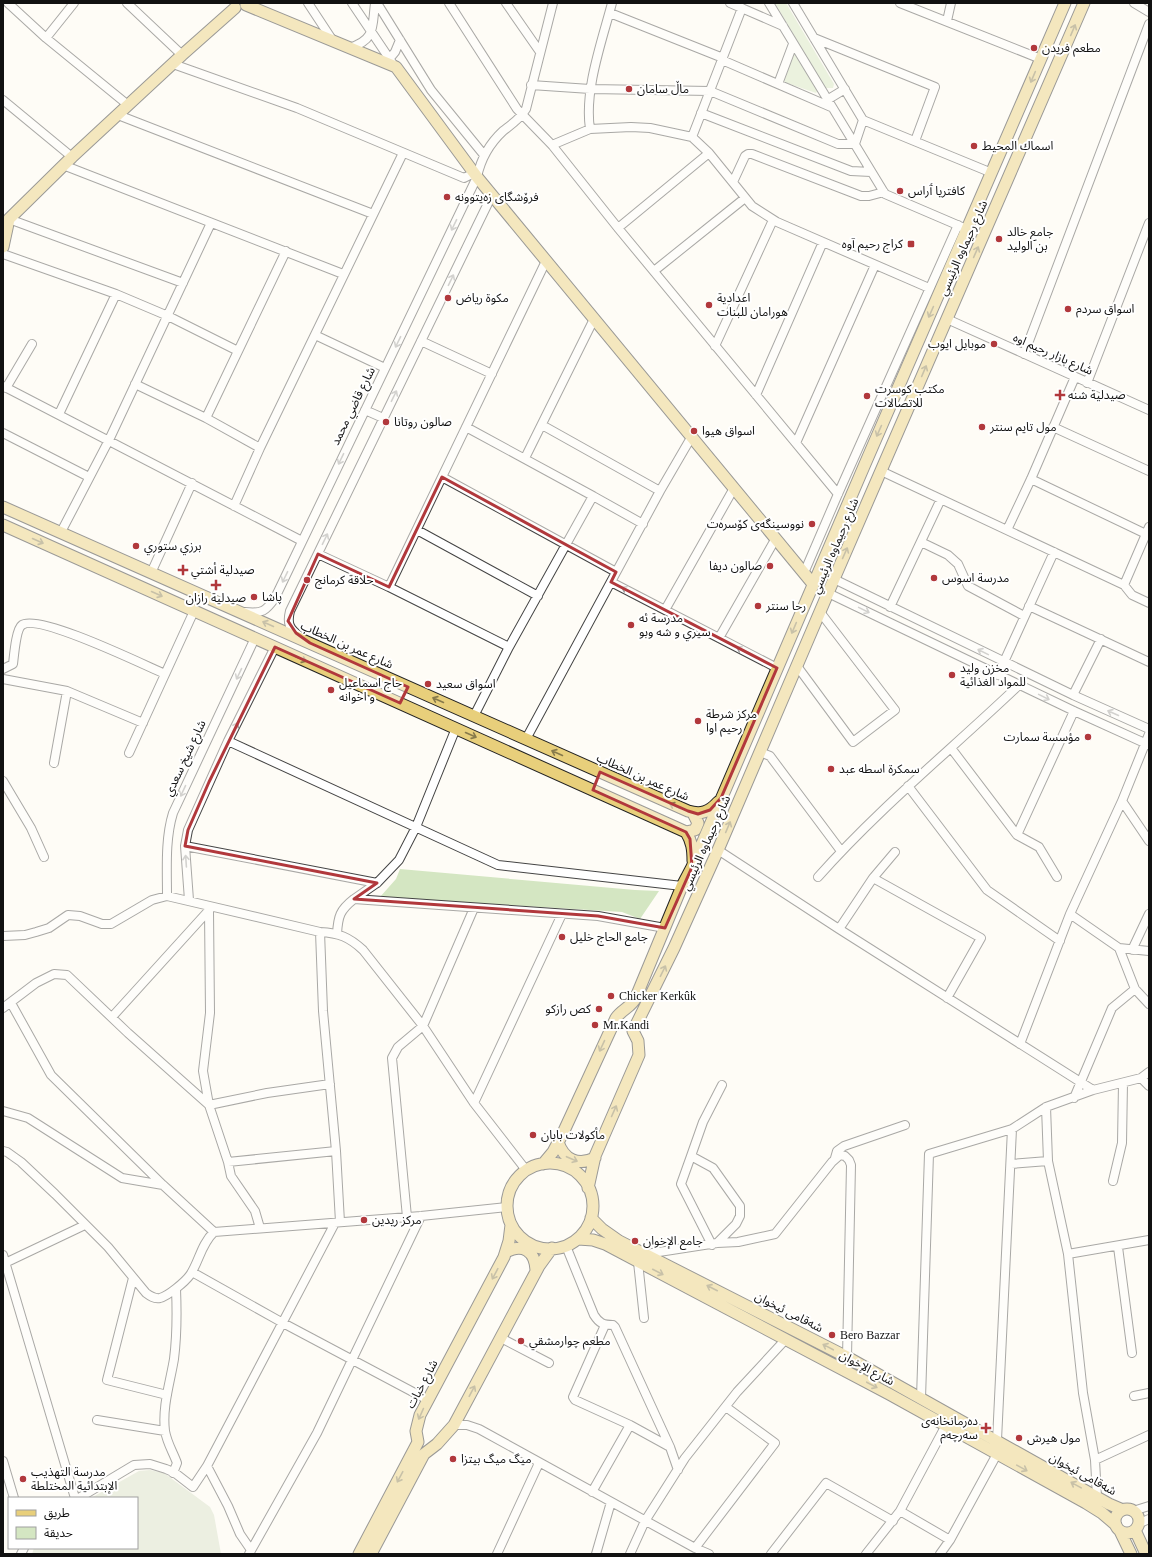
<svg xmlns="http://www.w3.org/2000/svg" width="1152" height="1557" font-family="'Times New Roman','Noto Sans Arabic',serif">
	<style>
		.green { fill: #d4e6c2 }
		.cemetery { fill: #d7dfc7 }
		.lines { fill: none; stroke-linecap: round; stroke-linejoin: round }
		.minor-casing { stroke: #444; stroke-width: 10 }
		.major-casing { stroke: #222; stroke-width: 13 }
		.minor { stroke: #fff; stroke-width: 8 }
		.major { stroke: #e8cf7b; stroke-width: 11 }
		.oneway { stroke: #877a4b }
		.oneway2 { stroke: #a0a0a0 }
		.marked { fill: none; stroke: #b1383c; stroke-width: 3; stroke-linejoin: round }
		.poi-dot { fill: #b1383c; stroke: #fff; stroke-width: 1.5 }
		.labels { text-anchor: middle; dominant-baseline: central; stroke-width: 4; stroke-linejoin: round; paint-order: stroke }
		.poi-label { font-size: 12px; fill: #111; stroke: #fff; text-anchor: start }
		.street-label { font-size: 12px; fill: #111; stroke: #fff }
	</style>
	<rect width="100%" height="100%" fill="#fefcf6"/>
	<path class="green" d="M 775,3 L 786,3 L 834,84 L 833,88 L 825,88 Z
		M 794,53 L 818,90 L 816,93 L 784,82 Z
		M 400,869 L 635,890 L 659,891 L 640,919 L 622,912 L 380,897 L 396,879 Z"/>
	<path class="cemetery" d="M 150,1470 L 164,1473 L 210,1507 L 214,1515 L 221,1554 L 32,1554 L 34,1548 L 137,1548 L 137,1498 L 91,1498 L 139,1471 Z"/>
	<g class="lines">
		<defs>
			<path id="minor" d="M 8,3 L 46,38 L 128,105
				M 127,3 L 182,55
				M 308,3 L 333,41
				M 352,3 L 395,67
				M 377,3 L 431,90 L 484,155
				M 449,3 L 517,109 L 552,145 L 618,228 L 838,494
				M 506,3 L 540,52
				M 730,3 L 783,26
				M 769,3 L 885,194 L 962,227
				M 793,3 L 863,120 L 992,173
				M 900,3 L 1041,59
				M 1134,3 L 1149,12
				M 610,13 L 723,58
				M 947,21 L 951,3
				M 46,38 L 74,3
				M 814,38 L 935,87 L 915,141
				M 349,48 C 376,40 372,27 375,3
				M 390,58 L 395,52 L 400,40
				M 722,60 L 831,107
				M 173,64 L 297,108 L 464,178 L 474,173
				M 778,84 L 793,44
				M 531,85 L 590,89 L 710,91 L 838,144 L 855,144
				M 3,100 L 72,157
				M 827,100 L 845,89
				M 701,113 L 851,171 L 871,172
				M 118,115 L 373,214
				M 590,129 C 584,90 602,41 612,3
				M 692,137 L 742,8
				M 855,144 L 863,120
				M 552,145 L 590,129 L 631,127 L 650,128 L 692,137 L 709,153 L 752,206 L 777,222 L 929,288
				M 63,165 L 343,274
				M 733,182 L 745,156 L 748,154 L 752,154 L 861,196 L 869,196 L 884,192
				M 6,222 L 9,219 L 183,283
				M 618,228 L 709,153
				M 3,254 L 116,294 L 168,316 L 238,351
				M 654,271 L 745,198
				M 947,319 L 1149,410
				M 315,335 L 385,368
				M 421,341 L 492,374
				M 715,346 L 773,220
				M 1024,354 L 1149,24
				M 1087,383 L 1149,223
				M 135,384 L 206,418 L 260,448
				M 3,386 L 302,541
				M 6,388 L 32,344
				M 756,395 L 823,242
				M 365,410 L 383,418
				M 59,414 L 116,294
				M 206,418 L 286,251
				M 542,425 L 660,491
				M 466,427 L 593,496 L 509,647 L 474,716
				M 1053,427 L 1149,471
				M 3,433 L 89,477
				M 796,443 L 875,265
				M 525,458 L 594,319
				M 881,471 L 1124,585
				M 442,477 L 616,572
				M 1031,479 L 1146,534
				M 593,496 L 643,524
				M 234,506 L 260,448 L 403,153
				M 1149,527 L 1124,585 L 1132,595 L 1149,603
				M 417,530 L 538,596
				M 1007,530 L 1031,479 L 1075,377
				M 61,532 L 109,440 L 211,223
				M 921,542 L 948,555 L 958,564 L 968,586 L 1024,616
				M 318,554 L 389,587 L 509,647
				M 151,573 L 192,483
				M 804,573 L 838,494 L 958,225
				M 834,579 L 1073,695 L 1149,729
				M 611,582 L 777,668
				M 389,587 L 546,261
				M 828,593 L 1074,711 L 1149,745
				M 1029,606 L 1149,662
				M 890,607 L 941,499
				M 665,610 L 734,488
				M 245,612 C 262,614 266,611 275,598 L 477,177 C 481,158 489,144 503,131 C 512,124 520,119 526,109 L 553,3
				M 300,636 C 289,629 287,623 290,611 L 492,195
				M 719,638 L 776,538
				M 797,666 L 853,742 L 895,710 L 820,612
				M 3,669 L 13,664 C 14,656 16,629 22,625 C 38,613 144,665 165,674
				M 998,675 L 1054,552
				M 3,679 L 67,691 L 143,723
				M 1073,695 L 1101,639
				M 526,739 L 660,491 L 692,436
				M 228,741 L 498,865 L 682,886
				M 951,748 L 1017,835 L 1039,847 L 1057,877
				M 760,752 L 770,756 L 841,851
				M 129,753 L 194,611
				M 54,763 L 67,691
				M 3,781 L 31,828 L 44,857
				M 908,786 L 987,890 L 1060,941
				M 1122,801 L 1149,841
				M 1017,835 L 1074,711
				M 185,846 L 377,883
				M 718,850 L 839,929 L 1093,1090
				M 818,877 C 880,807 952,749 1019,685
				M 873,878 L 981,938 L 947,998
				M 167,896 C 167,868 165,839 173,813 L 255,638
				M 354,899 L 377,883 L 399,860 L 416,827 L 456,728
				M 189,900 L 185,846 L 188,830 L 228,741 L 275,647
				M 209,911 L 210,1013 L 203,1071 L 209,1105 L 267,1093 L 330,1084
				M 1070,914 L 1119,948 L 1149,951
				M 839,929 L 873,878 L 895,852
				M 320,932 L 323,1011 L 336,1151 L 340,1222
				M 337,934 C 338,916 340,910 354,899 L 598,916 L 665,928
				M 3,936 L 25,935 L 36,932 L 49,928 L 68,915 L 80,916 L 102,924 L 111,924 L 152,900 L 167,896 L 320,932 C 339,933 349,937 363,950 L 423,1026 L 474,1103 L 526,1170
				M 1119,948 L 1135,989 L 1149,1004
				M 1132,950 L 1149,914
				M 11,1003 L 51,1075 L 163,1185 L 214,1232
				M 3,1008 L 36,983 L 54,974 L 67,975 L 128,1033 L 209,1105 L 228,1162 L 231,1176 L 255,1211 L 260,1228
				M 112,1017 L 210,909
				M 1020,1044 L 1070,914 L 1122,801 L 1149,734
				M 1141,1078 L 1149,1086
				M 1074,1098 L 1112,1008 L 1135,989
				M 474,1103 L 562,914
				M 1046,1107 L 1048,1161 L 1068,1254 L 1083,1393 L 1095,1460 L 1097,1497
				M 3,1111 L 28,1118 L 122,1178 L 163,1185
				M 3,1151 L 7,1152 L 21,1162 L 55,1194 L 108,1247 L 146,1293 C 150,1296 154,1299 160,1298 C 168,1296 185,1282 190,1275 C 199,1262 201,1244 214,1232 L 421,1216 L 507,1207
				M 691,1156 L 703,1122 L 722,1085
				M 835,1158 L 837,1151 L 844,1146 L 905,1125
				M 228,1162 L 336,1151
				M 1011,1164 L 1048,1161
				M 1113,1181 L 1122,1143 L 1123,1083
				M 407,1217 L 392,1058 L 398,1047 L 423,1026 L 474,908
				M 712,1245 L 681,1184 L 691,1156 L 713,1168 L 740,1206 L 740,1216 L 736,1224 L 717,1243
				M 566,1246 L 594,1315 C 599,1323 603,1325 613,1325 L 615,1327 L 670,1447 L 678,1470
				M 1118,1247 L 1132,1353
				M 646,1254 L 717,1243 L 738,1242 L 775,1234 L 832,1162 L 840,1155 L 845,1156 L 849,1160 L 851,1165 L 847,1357
				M 1068,1254 L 1149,1240
				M 3,1255 L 75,1498
				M 638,1262 L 644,1318
				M 3,1264 L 85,1225
				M 192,1272 L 283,1323 L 428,1400
				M 133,1278 L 107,1380 L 167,1395
				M 605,1325 L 573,1397 L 575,1400 L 630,1425 L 670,1447
				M 501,1338 L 549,1363
				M 1134,1396 L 1149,1393
				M 921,1398 L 929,1154 L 1012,1129 L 1046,1107 L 1093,1090 L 1141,1078 L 1149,1072
				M 97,1420 L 165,1431
				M 454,1425 L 467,1425 L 479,1429 L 695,1548 L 709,1554
				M 997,1440 L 1012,1129
				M 1095,1460 L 1149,1435
				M 3,1461 L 14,1498
				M 173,1473 L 177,1463 C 173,1452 167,1443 165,1431 C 162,1407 170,1383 174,1359 C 177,1335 177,1312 176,1289
				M 592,1492 L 630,1425
				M 79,1498 L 134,1465 L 150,1464 L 166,1469 L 175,1473 L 193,1487 L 207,1466
				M 900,1511 L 950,1540
				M 1133,1511 L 1149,1506
				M 1138,1524 L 1149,1519
				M 695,1548 L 775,1443 L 726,1407
				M 251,1550 L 240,1534 L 228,1506 L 207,1466 L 335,1223
				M 21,1554 L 24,1548
				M 249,1554 L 317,1433 L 421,1216
				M 497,1554 L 539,1463
				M 596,1554 L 611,1502
				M 630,1554 L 645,1521 L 685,1458 L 737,1392 L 786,1339
				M 771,1554 L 826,1483 L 893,1521
				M 866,1554 L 900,1511 L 946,1425
				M 940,1554 L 950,1540 L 997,1454"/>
			<path id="major" d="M 246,5 L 396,67 L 477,177 L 813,584
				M 3,247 L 9,219 L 72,157 L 182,55 L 235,8
				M 3,507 L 688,811 C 701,815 709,812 718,802
				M 3,525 L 686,832 C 692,842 693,849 693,861
				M 686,832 L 695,830 L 698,823 L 693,813
				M 558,1142 C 564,1160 578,1166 595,1158
				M507 1206a43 43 0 1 1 86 0a43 43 0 1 1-86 0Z
				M 543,1164 L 553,1152 L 563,1133 L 616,1018 C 622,1009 632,1007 636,997 L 682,886 L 692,867 L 865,464 L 1065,3
				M 588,1188 L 595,1156 L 639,1055 L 638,1041 L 633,1031 L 674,948 L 718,850 L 834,579 L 1084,3
				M 591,1218 L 602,1229 L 619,1241 L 847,1357 L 1109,1504 L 1123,1510
				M 578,1239 L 593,1240 L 605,1244 L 889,1394 L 1086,1503 L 1102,1513 L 1116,1525
				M 506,1252 C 523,1243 535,1251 536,1270
				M1115 1521a12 12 0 1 1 24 0a12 12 0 1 1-24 0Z
				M 1135,1530 L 1146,1554
				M 1120,1531 L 1131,1554
				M 359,1554 L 418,1442 L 416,1431 L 420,1415 L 504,1257 L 509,1241 L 511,1225
				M 371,1554 L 424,1454 L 437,1444 L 454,1425 L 539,1266 L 552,1248"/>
		</defs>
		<use href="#minor" class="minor-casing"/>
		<use href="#major" class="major-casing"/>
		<use href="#minor" class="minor"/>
		<use href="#major" class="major"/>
	</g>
	<defs><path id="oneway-shaft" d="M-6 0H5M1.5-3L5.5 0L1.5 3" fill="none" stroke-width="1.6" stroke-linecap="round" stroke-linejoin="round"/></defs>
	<g class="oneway">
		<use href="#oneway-shaft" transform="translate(1073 30) rotate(-67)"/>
		<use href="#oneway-shaft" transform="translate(1033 77) rotate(113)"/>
		<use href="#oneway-shaft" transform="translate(976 252) rotate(-66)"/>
		<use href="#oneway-shaft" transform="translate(931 312) rotate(114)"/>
		<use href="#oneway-shaft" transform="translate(924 371) rotate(-67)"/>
		<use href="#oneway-shaft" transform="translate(879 431) rotate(114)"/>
		<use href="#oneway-shaft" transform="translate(38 541) rotate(24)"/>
		<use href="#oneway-shaft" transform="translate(845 553) rotate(-66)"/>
		<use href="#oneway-shaft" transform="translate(157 594) rotate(24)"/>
		<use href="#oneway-shaft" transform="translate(268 624) rotate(-156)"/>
		<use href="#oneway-shaft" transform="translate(794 628) rotate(113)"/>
		<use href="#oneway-shaft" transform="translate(301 659) rotate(24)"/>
		<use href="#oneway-shaft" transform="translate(438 700) rotate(-156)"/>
		<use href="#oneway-shaft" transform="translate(471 735) rotate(24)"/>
		<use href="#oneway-shaft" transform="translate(557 753) rotate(-156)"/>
		<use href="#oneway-shaft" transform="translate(675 806) rotate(-156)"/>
		<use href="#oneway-shaft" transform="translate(728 827) rotate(-67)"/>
		<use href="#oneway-shaft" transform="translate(663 971) rotate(-64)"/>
		<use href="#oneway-shaft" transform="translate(602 1046) rotate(115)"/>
		<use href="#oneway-shaft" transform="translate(614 1111) rotate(-66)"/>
		<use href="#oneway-shaft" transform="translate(572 1159) rotate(23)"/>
		<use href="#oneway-shaft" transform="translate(658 1272) rotate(27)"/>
		<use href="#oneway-shaft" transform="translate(495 1274) rotate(118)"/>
		<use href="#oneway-shaft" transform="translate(712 1288) rotate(-153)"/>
		<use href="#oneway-shaft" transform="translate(828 1347) rotate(-152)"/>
		<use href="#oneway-shaft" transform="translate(872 1385) rotate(28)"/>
		<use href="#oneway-shaft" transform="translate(472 1391) rotate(-62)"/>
		<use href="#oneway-shaft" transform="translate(421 1414) rotate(114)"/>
		<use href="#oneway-shaft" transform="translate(1022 1468) rotate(29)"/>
		<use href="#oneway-shaft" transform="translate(400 1477) rotate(118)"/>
		<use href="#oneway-shaft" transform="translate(1076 1485) rotate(-151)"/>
	</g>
	<g class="oneway2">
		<use href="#oneway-shaft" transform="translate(454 225) rotate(116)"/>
		<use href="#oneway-shaft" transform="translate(451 280) rotate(-64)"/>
		<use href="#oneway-shaft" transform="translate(398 342) rotate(116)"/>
		<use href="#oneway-shaft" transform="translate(394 396) rotate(-64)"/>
		<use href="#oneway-shaft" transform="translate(341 459) rotate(116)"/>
		<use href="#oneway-shaft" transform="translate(325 539) rotate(-64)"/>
		<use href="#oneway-shaft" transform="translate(285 577) rotate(116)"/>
		<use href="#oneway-shaft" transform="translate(627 590) rotate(-152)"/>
		<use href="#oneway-shaft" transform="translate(864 610) rotate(26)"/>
		<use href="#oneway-shaft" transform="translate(742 650) rotate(-153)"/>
		<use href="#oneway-shaft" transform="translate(983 652) rotate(-154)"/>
		<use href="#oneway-shaft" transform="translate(239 674) rotate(115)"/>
		<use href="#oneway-shaft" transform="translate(1044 697) rotate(26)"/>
		<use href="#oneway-shaft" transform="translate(1113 713) rotate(-156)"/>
		<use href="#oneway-shaft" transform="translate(235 728) rotate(-64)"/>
		<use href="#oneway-shaft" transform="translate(183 791) rotate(115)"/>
		<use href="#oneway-shaft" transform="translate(186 861) rotate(-94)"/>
	</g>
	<path d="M0 0H1152V1557H0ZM 442,477 L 616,572 L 611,582 L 777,668 L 721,798 L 710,810 L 698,814 L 688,811 L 600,772 L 593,790 L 686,832 L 690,839 L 692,867 L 665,928 L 598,916 L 354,899 L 377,883 L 185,846 L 188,830 L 209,782 L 275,647 L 400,703 L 408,687 L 310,643 L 296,633 L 288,621 L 318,554 L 389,587 Z" fill="#fefcf6" fill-opacity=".55" fill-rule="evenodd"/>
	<path class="marked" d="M 442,477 L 616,572 L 611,582 L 777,668 L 721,798 L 710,810 L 698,814 L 688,811 L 600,772 L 593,790 L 686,832 L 690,839 L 692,867 L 665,928 L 598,916 L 354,899 L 377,883 L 185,846 L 188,830 L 209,782 L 275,647 L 400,703 L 408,687 L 310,643 L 296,633 L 288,621 L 318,554 L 389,587 Z"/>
	<g class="poi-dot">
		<circle cx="1034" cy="48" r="4"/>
		<circle cx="629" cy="89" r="4"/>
		<circle cx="974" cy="146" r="4"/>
		<circle cx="900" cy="191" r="4"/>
		<circle cx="447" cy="197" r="4"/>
		<circle cx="999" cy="239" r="4"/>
		<rect x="907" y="240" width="8" height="8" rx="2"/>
		<circle cx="448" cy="298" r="4"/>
		<circle cx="709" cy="305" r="4"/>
		<circle cx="1068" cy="309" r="4"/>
		<circle cx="994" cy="344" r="4"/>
		<path d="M1058 389h4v4h4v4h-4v4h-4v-4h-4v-4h4z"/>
		<circle cx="867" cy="396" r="4"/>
		<circle cx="386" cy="422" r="4"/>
		<circle cx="982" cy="427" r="4"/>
		<circle cx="694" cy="431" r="4"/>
		<circle cx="812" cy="524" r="4"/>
		<circle cx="136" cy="546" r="4"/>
		<circle cx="770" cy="566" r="4"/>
		<path d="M181 564h4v4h4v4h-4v4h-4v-4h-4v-4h4z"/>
		<circle cx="934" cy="578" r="4"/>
		<circle cx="307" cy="580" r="4"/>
		<path d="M214 579h4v4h4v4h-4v4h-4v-4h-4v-4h4z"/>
		<circle cx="254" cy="597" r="4"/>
		<circle cx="758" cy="606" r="4"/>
		<circle cx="631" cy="625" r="4"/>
		<circle cx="952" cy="675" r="4"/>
		<circle cx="428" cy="684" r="4"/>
		<circle cx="331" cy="690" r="4"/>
		<circle cx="698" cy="721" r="4"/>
		<circle cx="1088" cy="737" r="4"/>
		<circle cx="831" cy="769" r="4"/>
		<circle cx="562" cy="937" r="4"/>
		<circle cx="611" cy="996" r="4"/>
		<circle cx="599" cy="1009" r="4"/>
		<circle cx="595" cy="1025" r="4"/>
		<circle cx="533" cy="1135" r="4"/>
		<circle cx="364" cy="1220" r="4"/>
		<circle cx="635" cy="1241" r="4"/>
		<circle cx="832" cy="1335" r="4"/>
		<circle cx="521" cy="1341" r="4"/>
		<path d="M984 1422h4v4h4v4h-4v4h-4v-4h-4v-4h4z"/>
		<circle cx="1019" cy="1438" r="4"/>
		<circle cx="453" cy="1459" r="4"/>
		<circle cx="23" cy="1479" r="4"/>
	</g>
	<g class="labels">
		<g class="poi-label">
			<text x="1042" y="48">مطعم فريدن</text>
			<text x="637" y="89">ماڵ سامان</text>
			<text x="982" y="146">اسماك المحيط</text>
			<text x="908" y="191">كافتريا ٲراس</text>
			<text x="455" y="197">فرۆشگای زەیتوونە</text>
			<text x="1007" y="232">جامع خالد<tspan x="1007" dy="14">بن الوليد</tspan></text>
			<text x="903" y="244" text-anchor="end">كراج رحيم آوه</text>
			<text x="456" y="298">مكوة رياض</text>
			<text x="717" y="298">اعدادية<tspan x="717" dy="14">هورامان للبنات</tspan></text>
			<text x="1076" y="309">اسواق سردم</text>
			<text x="986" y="344" text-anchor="end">موبايل ايوب</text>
			<text x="875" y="389">مكتب كوسرت<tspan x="875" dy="14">للاتصالات</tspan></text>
			<text x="1068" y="395">صيدلية شنه</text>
			<text x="394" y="422">صالون روتانا</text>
			<text x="990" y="427">مول تايم سنتر</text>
			<text x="702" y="431">اسواق هيوا</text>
			<text x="804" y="524" text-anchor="end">نووسینگەی کۆسرەت</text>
			<text x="144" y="546">برزي ستوري</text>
			<text x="762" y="566" text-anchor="end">صالون ديفا</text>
			<text x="191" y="570">صيدلية أشتي</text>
			<text x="942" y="578">مدرسة اسوس</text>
			<text x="315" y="580">حلاقة كرمانج</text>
			<text x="262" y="597">پاشا</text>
			<text x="216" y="598" text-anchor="middle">صيدلية رازان</text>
			<text x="766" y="606">رحا سنتر</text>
			<text x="639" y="618">مدرسة ئه<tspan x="639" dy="14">سيري و شه وبو</tspan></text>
			<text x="960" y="668">مخزن وليد<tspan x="960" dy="14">للمواد الغذائية</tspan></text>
			<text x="339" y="683">حاج اسماعيل<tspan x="339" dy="14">و اخوانه</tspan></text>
			<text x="436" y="684">اسواق سعيد</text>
			<text x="706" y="714">مركز شرطة<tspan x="706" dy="14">رحيم اوا</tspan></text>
			<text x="1080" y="737" text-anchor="end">مؤسسة سمارت</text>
			<text x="839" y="769">سمكرة اسطه عبد</text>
			<text x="570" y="937">جامع الحاج خليل</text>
			<text x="619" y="996">Chicker Kerkûk</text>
			<text x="591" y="1009" text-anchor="end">كص رازكو</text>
			<text x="603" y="1025">Mr.Kandi</text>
			<text x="541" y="1135">مأكولات بابان</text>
			<text x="372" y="1220">مركز ريدين</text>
			<text x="643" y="1241">جامع الإخوان</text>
			<text x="840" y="1335">Bero Bazzar</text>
			<text x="529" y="1341">مطعم چوارمشقي</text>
			<text x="978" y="1421" text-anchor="end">دەرمانخانەی<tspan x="978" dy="14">سەرچەم</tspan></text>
			<text x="1027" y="1438">مول هيرش</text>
			<text x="461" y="1459">ميگ ميگ بيتزا</text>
			<text x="31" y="1472">مدرسة التهذيب<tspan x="31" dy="14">الإبتدائية المختلطة</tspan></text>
		</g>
		<g class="street-label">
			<text transform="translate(963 248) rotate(-66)">شارع رحيماوه الرئيسي</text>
			<text transform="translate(1053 354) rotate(24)">شارع بازار رحيم اوه</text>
			<text transform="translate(353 406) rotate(-64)">شارع قاضي محمد</text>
			<text transform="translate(835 546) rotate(-67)">شارع رحيماوه الرئيسي</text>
			<text transform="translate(347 645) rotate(24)">شارع عمر بن الخطاب</text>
			<text transform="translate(185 758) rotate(-65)">شارع شيخ سعدي</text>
			<text transform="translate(643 777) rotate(24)">شارع عمر بن الخطاب</text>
			<text transform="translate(706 843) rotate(-66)">شارع رحيماوه الرئيسي</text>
			<text transform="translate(789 1312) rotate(27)">شەقامی ئیخوان</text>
			<text transform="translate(867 1368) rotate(28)">شارع الإخوان</text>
			<text transform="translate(422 1384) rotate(-62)">شارع خبات</text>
			<text transform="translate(1083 1474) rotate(29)">شەقامی ئیخوان</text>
		</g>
	</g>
	<rect width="1152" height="1557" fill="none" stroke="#111111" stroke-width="8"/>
	<rect x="8" y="1497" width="130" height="52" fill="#ffffff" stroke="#a0a0a0"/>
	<rect x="16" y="1510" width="20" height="6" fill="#e8cf7b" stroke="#a0a0a0"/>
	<text x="44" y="1517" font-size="12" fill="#111111">طريق</text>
	<rect x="16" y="1527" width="20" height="12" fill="#d4e6c2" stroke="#a0a0a0"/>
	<text x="44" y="1537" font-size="12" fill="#111111">حديقة</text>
</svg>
